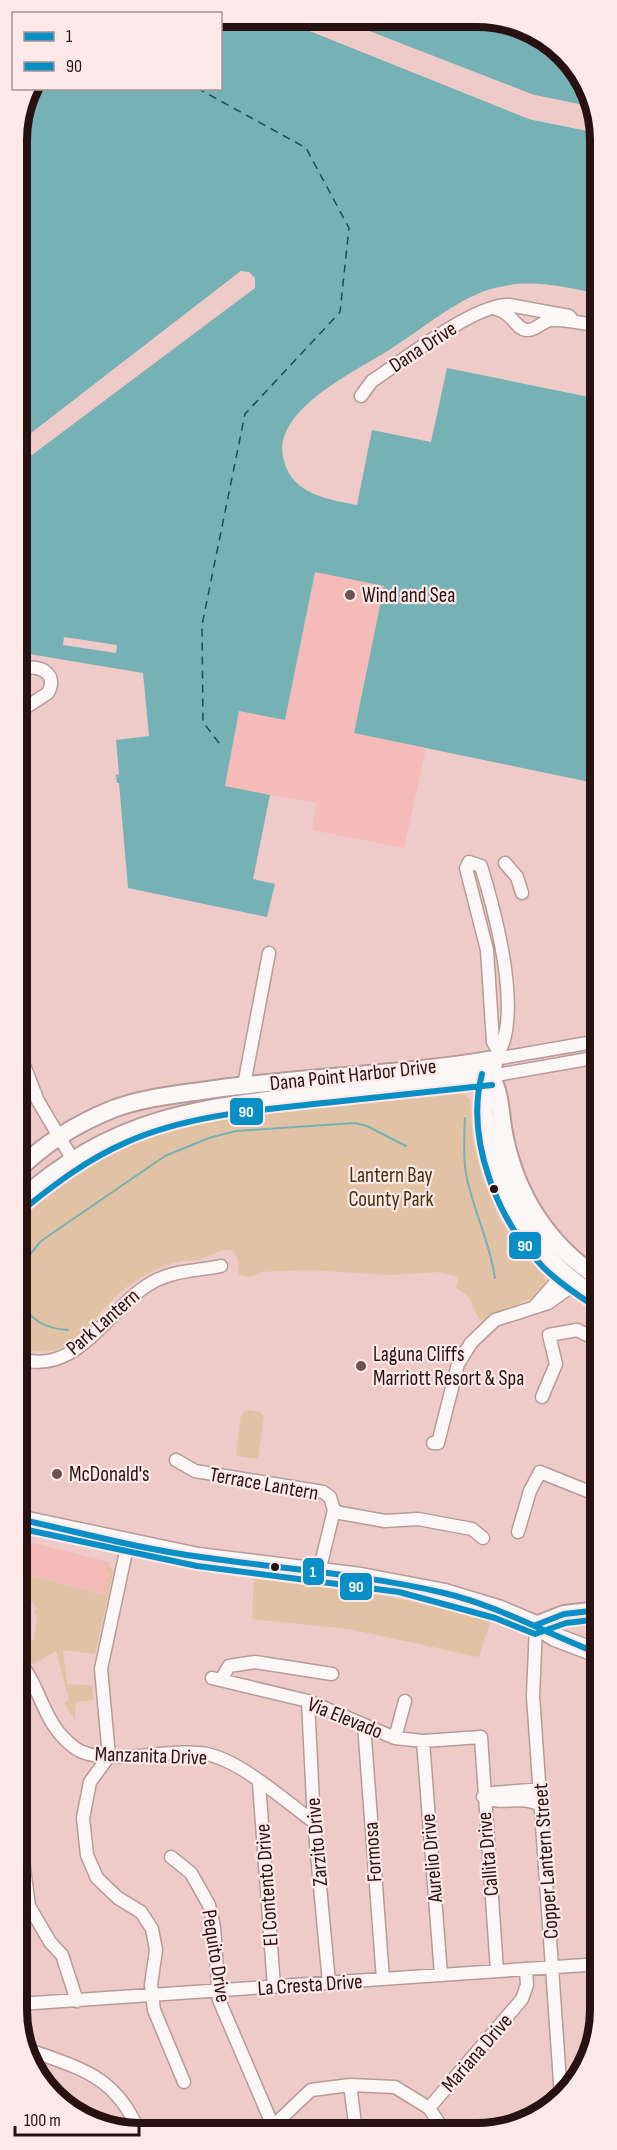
<svg xmlns="http://www.w3.org/2000/svg" width="617" height="2150" font-family="'Sofia Sans Condensed',sans-serif">
	<style>
		.built { fill: #f4bbb9 }
		.green { fill: #e2c2a5 }
		.water { fill: #76b2b5 }
		.pier { fill: #eecac8 }
		.lines { fill: none; stroke-linecap: round; stroke-linejoin: round }
		.stream { stroke: #76b2b5; stroke-width: 2 }
		.ferry { stroke: #165053; stroke-width: 1.5; stroke-dasharray: 8 6; stroke-linecap: butt }
		.minor-casing { stroke: #b69b99; stroke-width: 15 }
		.major-casing { stroke: #b69b99; stroke-width: 20 }
		.highway-casing { stroke: #b69b99; stroke-width: 21 }
		.minor { stroke: #fcf7f7; stroke-width: 12 }
		.major { stroke: #fcf7f7; stroke-width: 16 }
		.highway { stroke: #fcf7f7; stroke-width: 18 }
		.bus-1-casing { stroke: #fee9e9; stroke-width: 10 }
		.bus-2-casing { stroke: #fee9e9; stroke-width: 10 }
		.bus-1 { stroke: #088fc5; stroke-width: 6 }
		.bus-2 { stroke: #088fc5; stroke-width: 6 }
		.poi-dot { fill: #6d5251; stroke: #fee9e9; stroke-width: 2 }
		.bus-dot { fill: #281111; stroke: #fee9e9; stroke-width: 2 }
		.labels { text-anchor: middle; dominant-baseline: central; stroke-width: 4.5; stroke-linejoin: round; paint-order: stroke }
		.street-label { font-size: 21px; fill: #281111; stroke: #fee9e9 }
		.poi-label { font-size: 21px; fill: #281111; stroke: #fee9e9; text-anchor: start }
		.park-label { font-size: 21px; fill: #43300b; stroke: #fee9e9 }
		.rim { fill: none; stroke: #281111; stroke-width: 8 }
		.line-badge { stroke: #fee9e9; stroke-width: 2 }
		.badge-label { font-size: 16px; text-anchor: middle; font-weight: bold; fill: #fff }
	</style>
	<rect width="100%" height="100%" fill="#eecac8"/>
	<path class="built" d="M 315,571 L 384,586 L 354,733 L 426,748 L 404,848 L 312,830 L 317,803 L 225,787 L 239,711 L 285,720 Z
		M 18,1539 L 109,1562 L 113,1572 L 107,1595 L 18,1573 Z"/>
	<path class="green" d="M 461,1091 L 470,1100 L 473,1139 L 482,1177 L 500,1220 L 524,1255 L 544,1276 L 546,1289 C 527,1302 505,1309 485,1321 L 479,1319 L 469,1297 L 456,1288 L 458,1280 L 455,1276 L 437,1272 L 390,1275 L 309,1270 L 261,1272 C 254,1277 246,1278 239,1274 C 237,1269 239,1265 238,1260 C 233,1239 209,1257 199,1260 C 193,1261 187,1260 181,1261 C 162,1265 142,1276 127,1287 C 104,1305 85,1337 58,1349 C 45,1354 31,1351 18,1347 L 18,1216 C 70,1165 132,1134 202,1117 Z
		M 246,1410 L 260,1412 L 264,1416 L 258,1459 L 236,1456 L 241,1415 Z
		M 107,1562 L 113,1572 L 95,1654 L 63,1650 L 67,1684 L 92,1685 L 93,1700 L 76,1702 L 75,1720 L 64,1703 L 69,1700 L 56,1651 L 33,1664 L 20,1649 L 34,1640 L 37,1617 L 34,1612 L 37,1608 L 25,1595 L 18,1595 L 18,1573 L 104,1595 L 110,1573 L 105,1571 Z
		M 254,1577 L 392,1597 L 491,1620 L 479,1657 L 349,1629 L 252,1619 Z"/>
	<path class="water" d="M 221,17 L 275,17 L 529,119 L 598,133 L 598,294 C 561,286 528,278 491,289 C 456,299 420,331 389,350 C 355,372 269,411 284,461 C 293,495 328,499 357,505 L 372,430 L 431,442 L 447,368 L 599,399 L 599,784 L 354,733 L 384,586 L 315,572 L 285,720 L 239,711 L 225,786 L 270,795 L 253,879 L 275,884 L 267,917 L 128,888 L 119,783 L 117,783 L 116,775 L 119,774 L 116,740 L 149,736 L 143,673 L 17,652 L 17,466 L 255,288 L 255,278 L 241,271 L 17,444 L 17,132 L 26,92 L 28,89 L 220,88 Z
		M 336,18 L 502,19 L 565,53 L 593,107 L 534,95 Z"/>
	<path class="pier" d="M 275,17 L 283,17 L 530,116 L 598,129 L 598,133 L 529,119 Z
		M 333,18 L 534,95 L 593,107 L 595,110 L 533,98 Z
		M 241,271 L 249,272 L 255,278 L 255,287 L 17,466 L 17,462 L 252,286 L 252,279 L 242,274 L 17,447 L 17,444 Z
		M 64,637 L 117,645 L 116,653 L 63,645 Z"/>
	<g class="lines">
		<path class="stream" d="M 465,1118 C 464,1137 463,1156 466,1174 C 473,1210 490,1242 495,1278
			M 18,1269 L 41,1241 L 165,1156 L 209,1138 L 236,1131 L 355,1123 L 367,1126 L 406,1146
			M 18,1300 C 31,1319 44,1329 68,1330"/>
		<path class="ferry" d="M 197,88 L 306,148 L 349,228 L 340,312 L 245,414 L 202,625 L 203,722 L 222,747"/>
		<defs>
			<path id="minor" d="M 496,309 C 513,313 516,329 526,330 C 536,331 542,321 551,320 C 567,319 583,323 598,326
				M 361,396 L 372,381 C 404,360 474,304 509,305 L 569,316 L 573,321
				M 17,671 C 34,662 60,671 48,693 L 17,713
				M 505,863 L 517,877 L 522,893
				M 18,1050 L 38,1101 L 73,1160
				M 498,1050 L 493,1042 L 487,950 L 466,868 L 469,862 L 481,866 C 495,912 518,996 503,1043 C 501,1049 497,1053 495,1059 L 599,1041
				M 491,1076 L 599,1057
				M 244,1085 L 269,953
				M 536,1305 L 564,1273
				M 18,1358 C 76,1379 108,1308 151,1283 C 173,1270 197,1271 221,1266
				M 542,1397 L 556,1364 L 549,1335 L 577,1330 L 600,1341
				M 433,1443 L 438,1443 L 458,1364 L 471,1343 L 495,1320 L 548,1303 L 576,1283
				M 176,1460 L 195,1471 L 323,1492 L 330,1497 L 334,1510 L 340,1513 L 385,1521 L 418,1519 L 472,1529 L 483,1538
				M 518,1532 L 530,1491 L 540,1472 L 600,1496
				M 128,1542 L 101,1669 L 109,1756 L 90,1782 L 83,1818 L 87,1855 L 97,1878 L 118,1898 L 141,1912 L 152,1929 L 156,1950 L 151,1985 L 154,2010 L 184,2082
				M 319,1572 L 334,1510
				M 536,1625 L 533,1696 L 561,2096
				M 18,1660 C 42,1688 42,1724 75,1748 C 103,1768 172,1747 207,1754 C 241,1761 285,1801 314,1822
				M 212,1678 L 308,1701 L 395,1738 L 423,1741 L 481,1737 L 497,1971
				M 221,1680 L 229,1666 L 255,1662 L 332,1674
				M 308,1701 L 314,1822 L 329,1983
				M 364,1725 L 383,1979
				M 395,1738 L 405,1701
				M 423,1741 L 441,1975
				M 259,1783 L 274,1987
				M 541,1789 L 494,1793 L 483,1797 C 504,1806 521,1794 542,1806
				M 19,1831 L 29,1906 L 50,1942 L 62,1955 L 77,2001
				M 171,1857 L 191,1873 L 209,1905 L 214,1927 L 219,2000 L 273,2126 L 270,2131
				M 19,2004 L 600,1964
				M 27,2049 C 80,2069 114,2074 139,2131
				M 350,2085 L 356,2131
				M 429,2108 L 522,1999 L 527,1985 L 526,1969
				M 273,2126 L 311,2090 L 350,2085 L 395,2087 L 429,2108 L 444,2131"/>
			<path id="major" d="M 491,1076 C 502,1095 500,1117 505,1138 C 517,1196 549,1246 599,1278
				M 18,1170 C 44,1144 78,1123 113,1109 C 145,1097 181,1094 215,1089 C 308,1076 403,1075 495,1059 C 493,1070 488,1080 485,1090 C 482,1104 486,1122 489,1136 C 503,1203 539,1263 599,1298
				M 18,1202 C 112,1116 203,1106 324,1094 C 380,1088 436,1082 491,1076
				M 536,1625 L 564,1614 L 600,1610"/>
			<path id="highway" d="M 18,1519 L 198,1557 L 361,1577 L 445,1593 L 498,1609 L 536,1625 L 555,1637 L 600,1654"/>
		</defs>
		<use href="#minor" class="minor-casing"/>
		<use href="#major" class="major-casing"/>
		<use href="#highway" class="highway-casing"/>
		<use href="#minor" class="minor"/>
		<use href="#major" class="major"/>
		<use href="#highway" class="highway"/>
		<defs>
			<path id="bus-1" d="M 18,1519 C 79,1532 140,1549 201,1557 C 282,1569 364,1574 444,1593 C 499,1606 547,1634 600,1654
				M 536,1625 L 564,1614 L 600,1610"/>
			<path id="bus-2" d="M 482,1074 C 465,1139 497,1220 543,1267 C 558,1282 576,1294 594,1306
				M 24,1209 C 56,1183 88,1159 127,1142 C 188,1115 258,1110 324,1103 C 380,1097 436,1091 492,1085
				M 18,1528 L 197,1566 L 399,1592 L 495,1618 L 535,1634 L 566,1623 L 600,1619"/>
		</defs>
		<use href="#bus-1" class="bus-1-casing"/>
		<use href="#bus-2" class="bus-2-casing"/>
		<use href="#bus-1" class="bus-1"/>
		<use href="#bus-2" class="bus-2"/>
	</g>
	<g class="poi-dot">
		<circle cx="350" cy="595" r="6"/>
		<circle cx="361" cy="1366" r="6"/>
		<circle cx="57" cy="1474" r="6"/>
	</g>
	<g class="bus-dot">
		<circle cx="494" cy="1189" r="5"/>
		<circle cx="275" cy="1567" r="5"/>
	</g>
	<g class="labels">
		<g class="street-label">
			<text transform="translate(423 347) rotate(-33)">Dana Drive</text>
			<text transform="translate(353 1075) rotate(-6)">Dana Point Harbor Drive</text>
			<text transform="translate(103 1322) rotate(-41)">Park Lantern</text>
			<text transform="translate(264 1484) rotate(10)">Terrace Lantern</text>
			<text transform="translate(345 1718) rotate(22)">Via Elevado</text>
			<text transform="translate(151 1756) rotate(2)">Manzanita Drive</text>
			<text transform="translate(317 1842) rotate(-95)">Zarzito Drive</text>
			<text transform="translate(373 1852) rotate(-94)">Formosa</text>
			<text transform="translate(488 1854) rotate(-95)">Callita Drive</text>
			<text transform="translate(432 1858) rotate(-95)">Aurelio Drive</text>
			<text transform="translate(546 1861) rotate(-94)">Copper Lantern Street</text>
			<text transform="translate(267 1885) rotate(-94)">El Contento Drive</text>
			<text transform="translate(216 1956) rotate(81)">Pequito Drive</text>
			<text transform="translate(310 1985) rotate(-4)">La Cresta Drive</text>
			<text transform="translate(477 2053) rotate(-49)">Mariana Drive</text>
		</g>
		<g class="poi-label">
			<text x="362" y="595">Wind and Sea</text>
			<text x="373" y="1354">Laguna Cliffs<tspan x="373" dy="24">Marriott Resort &amp; Spa</tspan></text>
			<text x="69" y="1474">McDonald's</text>
		</g>
		<g class="park-label">
			<text x="391" y="1175">Lantern Bay<tspan x="391" dy="24">County Park</tspan></text>
		</g>
	</g>
	<path d="M0 0H617V2150H0ZM140 27H477A113 113 0 0 1 590 140V2010A113 113 0 0 1 477 2123H140A113 113 0 0 1 27 2010V140A113 113 0 0 1 140 27Z" fill="#fee9e9" fill-rule="evenodd"/>
	<path class="rim" d="M140 27H477A113 113 0 0 1 590 140V2010A113 113 0 0 1 477 2123H140A113 113 0 0 1 27 2010V140A113 113 0 0 1 140 27Z"/>
	<g class="line-badge">
		<rect x="229" y="1097" width="35" height="29" rx="6" fill="#088fc5"/>
		<rect x="508" y="1231" width="34" height="29" rx="6" fill="#088fc5"/>
		<rect x="302" y="1557" width="23" height="29" rx="6" fill="#088fc5"/>
		<rect x="339" y="1572" width="34" height="29" rx="6" fill="#088fc5"/>
	</g>
	<g class="badge-label">
		<text x="246" y="1117">90</text>
		<text x="525" y="1251">90</text>
		<text x="313" y="1577">1</text>
		<text x="356" y="1592">90</text>
	</g>
	<rect x="12" y="12" width="210" height="78" fill="#fee9e9" stroke="#a89393" stroke-width="1.5"/>
	<rect x="24" y="32" width="30" height="9" fill="#088fc5" stroke="#a89393" stroke-width="1.5"/>
	<text x="66" y="42" font-size="18" fill="#281111">1</text>
	<rect x="24" y="62" width="30" height="9" fill="#088fc5" stroke="#a89393" stroke-width="1.5"/>
	<text x="66" y="72" font-size="18" fill="#281111">90</text>
	<path d="M15 2126v9h124v-9" fill="none" stroke="#281111" stroke-width="3"/>
	<text x="24" y="2126" font-size="18" fill="#281111" stroke="#fee9e9" stroke-width="4.5" paint-order="stroke">100 m</text>
</svg>
